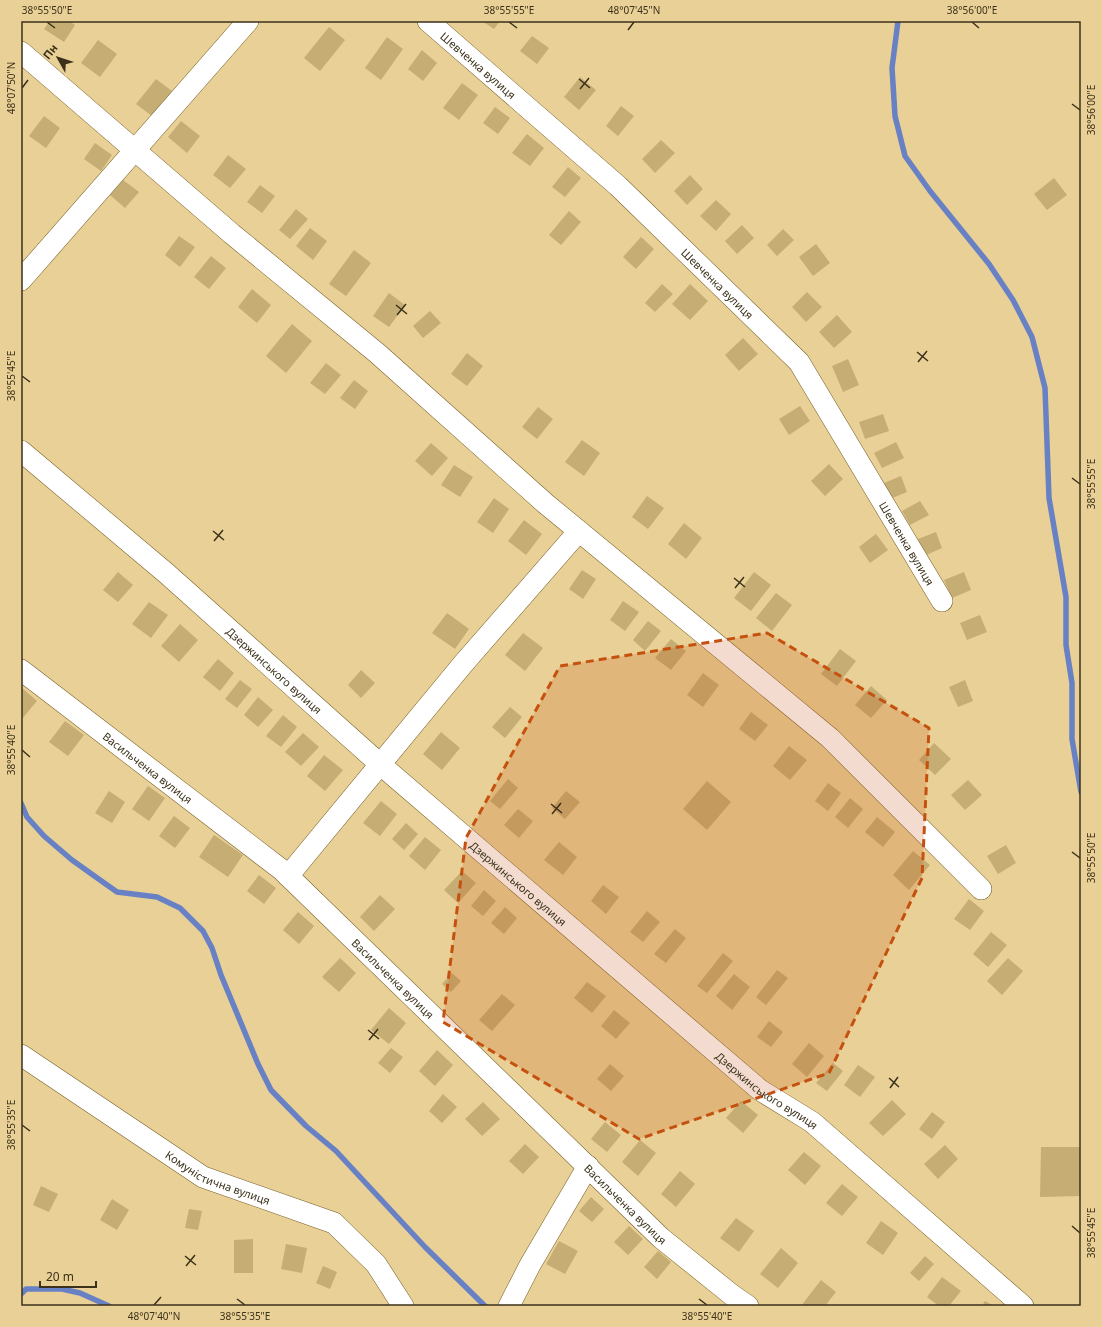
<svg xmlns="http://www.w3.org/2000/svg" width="1102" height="1327" font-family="'Noto Sans',sans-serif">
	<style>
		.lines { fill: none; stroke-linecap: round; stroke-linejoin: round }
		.stream { stroke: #6781c4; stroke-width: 5.5 }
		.building { fill: #c6ad74 }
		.street-casing { stroke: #755e25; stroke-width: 22 }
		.street { stroke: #fff; stroke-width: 21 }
		.marked { fill: #c5510f; fill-opacity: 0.2; stroke: #c5510f; stroke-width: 3; stroke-dasharray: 8 5; stroke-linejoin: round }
		.ticks { fill: none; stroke: #3b311a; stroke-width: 1.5 }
		.labels { text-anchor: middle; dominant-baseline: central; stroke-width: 4; stroke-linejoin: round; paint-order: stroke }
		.street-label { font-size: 11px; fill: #3b311a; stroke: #e9d096 }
		.neatline { fill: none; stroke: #3b311a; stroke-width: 1.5 }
		.ticks-label { font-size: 10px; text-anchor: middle; fill: #3b311a }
	</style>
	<rect width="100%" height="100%" fill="#e9d096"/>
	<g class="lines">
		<path class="stream" d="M 898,21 L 892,68 L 895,116 L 905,156 L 930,191 L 989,264 L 1013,300 L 1032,337 L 1045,388 L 1049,498 L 1066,597 L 1066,645 L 1072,683 L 1072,739 L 1081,792
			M 21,803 L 27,817 L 44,836 L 72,860 L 93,875 L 117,892 L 157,897 L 180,908 L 203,931 L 212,948 L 221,975 L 258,1064 L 271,1090 L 306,1126 L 336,1151 L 425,1247 L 485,1306
			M 21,1294 L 26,1289 L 62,1289 L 80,1293 L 109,1306"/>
	</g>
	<path class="building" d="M 50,21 L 69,21 L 75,25 L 64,42 L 44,29 Z
		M 482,21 L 500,21 L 494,29 Z
		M 329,27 L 345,40 L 320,71 L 304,58 Z
		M 532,36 L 549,48 L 537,64 L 520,51 Z
		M 387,37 L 403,49 L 381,80 L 365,68 Z
		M 98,40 L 117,54 L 100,77 L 81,63 Z
		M 422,50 L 437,63 L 423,81 L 408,69 Z
		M 580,77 L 596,90 L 579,110 L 564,97 Z
		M 156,79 L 172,91 L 152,116 L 136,104 Z
		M 462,83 L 478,95 L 459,120 L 443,108 Z
		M 621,106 L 634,116 L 618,136 L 606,126 Z
		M 495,107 L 510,118 L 498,134 L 483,123 Z
		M 44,116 L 60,128 L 46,148 L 29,136 Z
		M 181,121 L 200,136 L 187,153 L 168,137 Z
		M 527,134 L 544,148 L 530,166 L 512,153 Z
		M 661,140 L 675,153 L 655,173 L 642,159 Z
		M 95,143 L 112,155 L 101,171 L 84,159 Z
		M 228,155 L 246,169 L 230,188 L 213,175 Z
		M 568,167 L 581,178 L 565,197 L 552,187 Z
		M 690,175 L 703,189 L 687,205 L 674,191 Z
		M 1054,178 L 1067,195 L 1047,210 L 1034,194 Z
		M 123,180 L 139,192 L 125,208 L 110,195 Z
		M 260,185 L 275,196 L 262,213 L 247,202 Z
		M 716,200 L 731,214 L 716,231 L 700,216 Z
		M 296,209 L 308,219 L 290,239 L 279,230 Z
		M 569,211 L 581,222 L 561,245 L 549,235 Z
		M 742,225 L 754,238 L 737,254 L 725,241 Z
		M 310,228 L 327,241 L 313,260 L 296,246 Z
		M 783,229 L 794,240 L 777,256 L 767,245 Z
		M 179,236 L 195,247 L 180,267 L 165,255 Z
		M 641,237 L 654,249 L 636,269 L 623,257 Z
		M 816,244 L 830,263 L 813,276 L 799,257 Z
		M 354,250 L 371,263 L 346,296 L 329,284 Z
		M 211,256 L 226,268 L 209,289 L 194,277 Z
		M 662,284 L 673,294 L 655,312 L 645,303 Z
		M 690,284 L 708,301 L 690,320 L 672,304 Z
		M 252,289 L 271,305 L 257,323 L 238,307 Z
		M 807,292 L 822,307 L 806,322 L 792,307 Z
		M 389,293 L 405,305 L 389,327 L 373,316 Z
		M 430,311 L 441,323 L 423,338 L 413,326 Z
		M 837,315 L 852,332 L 834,348 L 819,332 Z
		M 292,324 L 312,341 L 286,373 L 266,356 Z
		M 743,338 L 758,354 L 739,371 L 725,355 Z
		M 467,353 L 483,366 L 467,386 L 451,374 Z
		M 848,359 L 859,385 L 843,392 L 832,366 Z
		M 326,363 L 341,375 L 325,394 L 310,383 Z
		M 354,380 L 368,391 L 355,409 L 340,398 Z
		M 800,406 L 810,421 L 789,435 L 779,419 Z
		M 538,407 L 553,419 L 537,439 L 522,427 Z
		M 883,414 L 889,431 L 865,439 L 859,422 Z
		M 582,440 L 600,453 L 584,476 L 565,462 Z
		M 896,442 L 904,458 L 882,468 L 874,453 Z
		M 431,443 L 448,458 L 432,476 L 415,461 Z
		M 829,464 L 843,479 L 825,496 L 811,481 Z
		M 454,465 L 473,477 L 460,497 L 441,485 Z
		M 901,476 L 907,492 L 890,499 L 884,483 Z
		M 647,496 L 664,508 L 648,529 L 632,517 Z
		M 494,498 L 509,509 L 493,533 L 477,522 Z
		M 920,501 L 929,515 L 910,525 L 902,511 Z
		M 524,520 L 542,534 L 526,555 L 508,541 Z
		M 684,523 L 702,538 L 686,559 L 668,544 Z
		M 936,532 L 942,548 L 924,556 L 918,539 Z
		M 876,534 L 888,550 L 870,563 L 859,547 Z
		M 582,570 L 596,579 L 583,599 L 569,589 Z
		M 118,572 L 133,585 L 118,602 L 103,590 Z
		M 754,572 L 771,585 L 751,611 L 734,598 Z
		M 964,572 L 971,590 L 952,598 L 944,580 Z
		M 776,593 L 792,605 L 772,631 L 756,618 Z
		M 623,601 L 639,612 L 625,631 L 610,620 Z
		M 149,602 L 168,615 L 151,638 L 132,624 Z
		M 447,613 L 469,629 L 455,649 L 432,633 Z
		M 980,615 L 987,632 L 967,640 L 960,623 Z
		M 648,621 L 661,631 L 645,651 L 633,640 Z
		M 180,624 L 198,640 L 179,662 L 161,646 Z
		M 523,633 L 543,648 L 525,671 L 505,655 Z
		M 671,639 L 686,651 L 671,670 L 655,658 Z
		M 840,649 L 856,661 L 837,686 L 821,674 Z
		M 218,659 L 234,673 L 220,691 L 203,677 Z
		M 361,670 L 375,683 L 361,698 L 348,685 Z
		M 703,673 L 719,685 L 703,707 L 687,695 Z
		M 240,680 L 252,689 L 237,708 L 225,699 Z
		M 965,680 L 973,701 L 958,707 L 949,687 Z
		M 871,686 L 887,700 L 871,718 L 855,705 Z
		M 21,687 L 37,701 L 21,720 Z
		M 258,697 L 273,710 L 258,727 L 244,715 Z
		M 510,707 L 522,717 L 505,738 L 492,727 Z
		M 751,712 L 768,725 L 755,741 L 739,729 Z
		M 283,715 L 297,727 L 281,747 L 266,736 Z
		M 65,721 L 84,735 L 68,756 L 49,742 Z
		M 441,732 L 460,748 L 442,770 L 423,754 Z
		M 303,733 L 319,747 L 301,766 L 285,752 Z
		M 934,743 L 951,759 L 935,775 L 919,760 Z
		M 789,746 L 807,760 L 790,780 L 773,766 Z
		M 324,755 L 343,770 L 325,791 L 307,776 Z
		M 508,779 L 518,788 L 500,809 L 490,801 Z
		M 968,780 L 982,795 L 965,810 L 951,795 Z
		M 707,781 L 731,802 L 707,830 L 683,809 Z
		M 828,783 L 841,793 L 828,811 L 815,801 Z
		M 148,786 L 165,798 L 149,821 L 132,809 Z
		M 109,791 L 125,802 L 112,823 L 95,813 Z
		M 566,791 L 580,802 L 565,819 L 552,808 Z
		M 850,798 L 863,809 L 848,828 L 835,817 Z
		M 381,801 L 397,814 L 380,836 L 363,823 Z
		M 518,809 L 533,821 L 519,838 L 504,825 Z
		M 174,816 L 190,828 L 175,848 L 159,836 Z
		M 877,817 L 895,832 L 883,847 L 865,832 Z
		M 406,823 L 418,834 L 404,850 L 392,839 Z
		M 214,835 L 243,855 L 228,877 L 199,857 Z
		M 425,837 L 441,850 L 425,870 L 409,856 Z
		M 559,842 L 577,857 L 563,875 L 544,860 Z
		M 1006,845 L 1016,863 L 998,874 L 987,856 Z
		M 913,851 L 930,865 L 909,890 L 893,875 Z
		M 462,871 L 476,883 L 458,903 L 444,890 Z
		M 259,875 L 276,888 L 264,904 L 247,891 Z
		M 603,885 L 619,897 L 606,914 L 591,901 Z
		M 484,890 L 496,901 L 483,916 L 471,906 Z
		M 380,895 L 395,909 L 374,931 L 360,917 Z
		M 969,899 L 984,911 L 970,930 L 954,919 Z
		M 505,907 L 517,918 L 504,934 L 491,923 Z
		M 647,911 L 660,922 L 643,942 L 630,932 Z
		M 298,912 L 314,926 L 299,944 L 283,930 Z
		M 675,929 L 686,938 L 666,963 L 654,954 Z
		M 991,932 L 1007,945 L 988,967 L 973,954 Z
		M 723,953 L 733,961 L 707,993 L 697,986 Z
		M 340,958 L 356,973 L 339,992 L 322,977 Z
		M 1008,958 L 1023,971 L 1002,995 L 987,981 Z
		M 777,970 L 788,978 L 766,1005 L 756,997 Z
		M 452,973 L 461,981 L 451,992 L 442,984 Z
		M 734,974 L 750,987 L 732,1010 L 716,996 Z
		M 587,982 L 606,996 L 592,1013 L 574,998 Z
		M 502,994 L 515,1005 L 492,1031 L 479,1020 Z
		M 389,1008 L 406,1023 L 389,1044 L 371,1030 Z
		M 614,1010 L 630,1023 L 616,1039 L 601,1026 Z
		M 769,1021 L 783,1032 L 771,1047 L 757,1037 Z
		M 809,1043 L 824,1056 L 807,1077 L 792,1064 Z
		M 391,1048 L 403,1057 L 390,1073 L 378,1063 Z
		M 437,1050 L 453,1065 L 435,1086 L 419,1071 Z
		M 833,1063 L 843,1071 L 827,1091 L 816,1083 Z
		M 610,1064 L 624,1076 L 611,1091 L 597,1079 Z
		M 858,1065 L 875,1077 L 860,1097 L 844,1085 Z
		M 443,1094 L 457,1107 L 442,1123 L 429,1111 Z
		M 892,1100 L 906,1114 L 883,1136 L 869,1123 Z
		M 741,1101 L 758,1115 L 743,1133 L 726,1118 Z
		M 483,1102 L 500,1119 L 482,1136 L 465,1119 Z
		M 932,1112 L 945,1122 L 932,1139 L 919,1129 Z
		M 605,1122 L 621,1135 L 607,1152 L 591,1139 Z
		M 640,1140 L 656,1153 L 638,1176 L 622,1162 Z
		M 525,1144 L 539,1157 L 523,1174 L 509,1161 Z
		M 945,1145 L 958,1159 L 938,1179 L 924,1164 Z
		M 1041,1147 L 1081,1147 L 1081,1196 L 1040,1197 Z
		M 804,1152 L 821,1166 L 805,1185 L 788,1170 Z
		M 680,1171 L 695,1184 L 676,1207 L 661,1194 Z
		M 842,1184 L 858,1197 L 842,1216 L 826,1203 Z
		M 41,1186 L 58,1194 L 49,1212 L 33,1205 Z
		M 591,1197 L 604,1209 L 592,1222 L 579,1211 Z
		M 112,1199 L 129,1210 L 117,1230 L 100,1220 Z
		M 189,1209 L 202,1211 L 198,1230 L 185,1228 Z
		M 736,1218 L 754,1231 L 739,1252 L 720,1238 Z
		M 881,1221 L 898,1233 L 883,1255 L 866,1243 Z
		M 629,1226 L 643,1239 L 628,1255 L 614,1242 Z
		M 253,1239 L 253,1273 L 234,1273 L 234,1240 Z
		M 559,1241 L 578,1251 L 565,1274 L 546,1264 Z
		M 286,1244 L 307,1248 L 302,1273 L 281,1269 Z
		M 781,1248 L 798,1263 L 778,1288 L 760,1274 Z
		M 658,1251 L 671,1262 L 657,1279 L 644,1267 Z
		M 925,1256 L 934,1264 L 919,1281 L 910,1273 Z
		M 323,1266 L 337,1272 L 330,1289 L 316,1283 Z
		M 942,1277 L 961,1291 L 949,1306 L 939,1306 L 927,1297 Z
		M 821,1280 L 836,1292 L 825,1306 L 801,1306 Z
		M 985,1301 L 994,1306 L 982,1306 Z"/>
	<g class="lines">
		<defs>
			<g id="street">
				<path id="s1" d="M 428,21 L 618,186 L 799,362 L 942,601"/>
				<path d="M 21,52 L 232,234 L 377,353 L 546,504 L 830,738 L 981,889"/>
				<path d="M 21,280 L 248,21"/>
				<path id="s2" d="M 21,451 L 166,573 L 381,765 L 760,1090 L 812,1122 L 1023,1306"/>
				<path id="s3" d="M 21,670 L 282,870 L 661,1238 L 732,1295 L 748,1306"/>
				<path d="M 288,876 L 463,664 L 579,531"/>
				<path id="s4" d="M 21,1055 L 203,1177 L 334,1223 L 376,1264 L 403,1306"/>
				<path d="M 509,1306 L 530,1265 L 588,1166"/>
			</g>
		</defs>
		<use href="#street" class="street-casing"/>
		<use href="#street" class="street"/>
	</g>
	<path class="marked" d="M 767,633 L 929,728 L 922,878 L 829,1073 L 639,1139 L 443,1022 L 466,838 L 560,666 Z"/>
	<path class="ticks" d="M 47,22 L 55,28M 509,22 L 517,28M 972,22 L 979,28M 628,30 L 634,22M 579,79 L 590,88M 22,88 L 28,80M 580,89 L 589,78M 1072,104 L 1080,110M 396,305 L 407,314M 397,315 L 406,304M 917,352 L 928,361M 918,362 L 927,351M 22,376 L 30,382M 1072,478 L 1080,484M 213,531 L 224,540M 214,541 L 223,530M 734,578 L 745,587M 735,588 L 744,577M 22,750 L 30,757M 551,804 L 562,813M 552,814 L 561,803M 1072,852 L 1080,858M 368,1030 L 379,1039M 369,1040 L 378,1029M 889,1078 L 899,1087M 890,1088 L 898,1077M 22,1125 L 30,1131M 1072,1226 L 1080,1233M 185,1256 L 196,1265M 186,1266 L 195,1255M 237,1299 L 245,1305M 699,1299 L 707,1305M 154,1305 L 161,1297"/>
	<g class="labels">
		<g class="street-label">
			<text stroke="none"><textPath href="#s1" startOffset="67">Шевченка вулиця</textPath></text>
			<text stroke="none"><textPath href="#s1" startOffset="391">Шевченка вулиця</textPath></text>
			<text stroke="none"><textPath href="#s1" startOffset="715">Шевченка вулиця</textPath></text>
			<text stroke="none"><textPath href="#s2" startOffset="335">Дзержинського вулиця</textPath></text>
			<text stroke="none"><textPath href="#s3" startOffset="160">Васильченка вулиця</textPath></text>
			<text stroke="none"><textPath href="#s2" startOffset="659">Дзержинського вулиця</textPath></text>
			<text stroke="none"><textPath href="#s3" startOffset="484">Васильченка вулиця</textPath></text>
			<text stroke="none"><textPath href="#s2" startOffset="983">Дзержинського вулиця</textPath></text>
			<text stroke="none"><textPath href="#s4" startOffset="233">Комуністична вулиця</textPath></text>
			<text stroke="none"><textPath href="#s3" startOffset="808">Васильченка вулиця</textPath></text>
		</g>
	</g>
	<rect width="1102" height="1327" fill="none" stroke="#e9d096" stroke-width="44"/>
	<g transform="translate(58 58) rotate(309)" stroke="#e9d096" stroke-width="3" paint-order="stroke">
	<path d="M0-3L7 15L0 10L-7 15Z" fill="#3b311a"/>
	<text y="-6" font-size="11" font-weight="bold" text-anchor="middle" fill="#3b311a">Пн</text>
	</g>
	<path d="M40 1281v6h56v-6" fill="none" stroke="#3b311a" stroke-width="2"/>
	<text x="46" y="1281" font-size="12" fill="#3b311a" stroke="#e9d096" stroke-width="3" paint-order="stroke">20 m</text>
	<rect x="22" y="22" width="1058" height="1283" class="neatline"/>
	<g class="ticks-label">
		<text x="47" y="14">38°55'50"E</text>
		<text x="509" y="14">38°55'55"E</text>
		<text x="634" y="14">48°07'45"N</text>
		<text x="972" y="14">38°56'00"E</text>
		<text transform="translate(11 88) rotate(-90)" y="4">48°07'50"N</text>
		<text transform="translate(1091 110) rotate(-90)" y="4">38°56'00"E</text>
		<text transform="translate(11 376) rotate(-90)" y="4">38°55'45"E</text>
		<text transform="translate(1091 484) rotate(-90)" y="4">38°55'55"E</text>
		<text transform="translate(11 750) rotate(-90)" y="4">38°55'40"E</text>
		<text transform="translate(1091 858) rotate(-90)" y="4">38°55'50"E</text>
		<text transform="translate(11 1125) rotate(-90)" y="4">38°55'35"E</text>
		<text transform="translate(1091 1233) rotate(-90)" y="4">38°55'45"E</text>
		<text x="154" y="1320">48°07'40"N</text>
		<text x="245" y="1320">38°55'35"E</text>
		<text x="707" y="1320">38°55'40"E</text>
	</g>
</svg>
